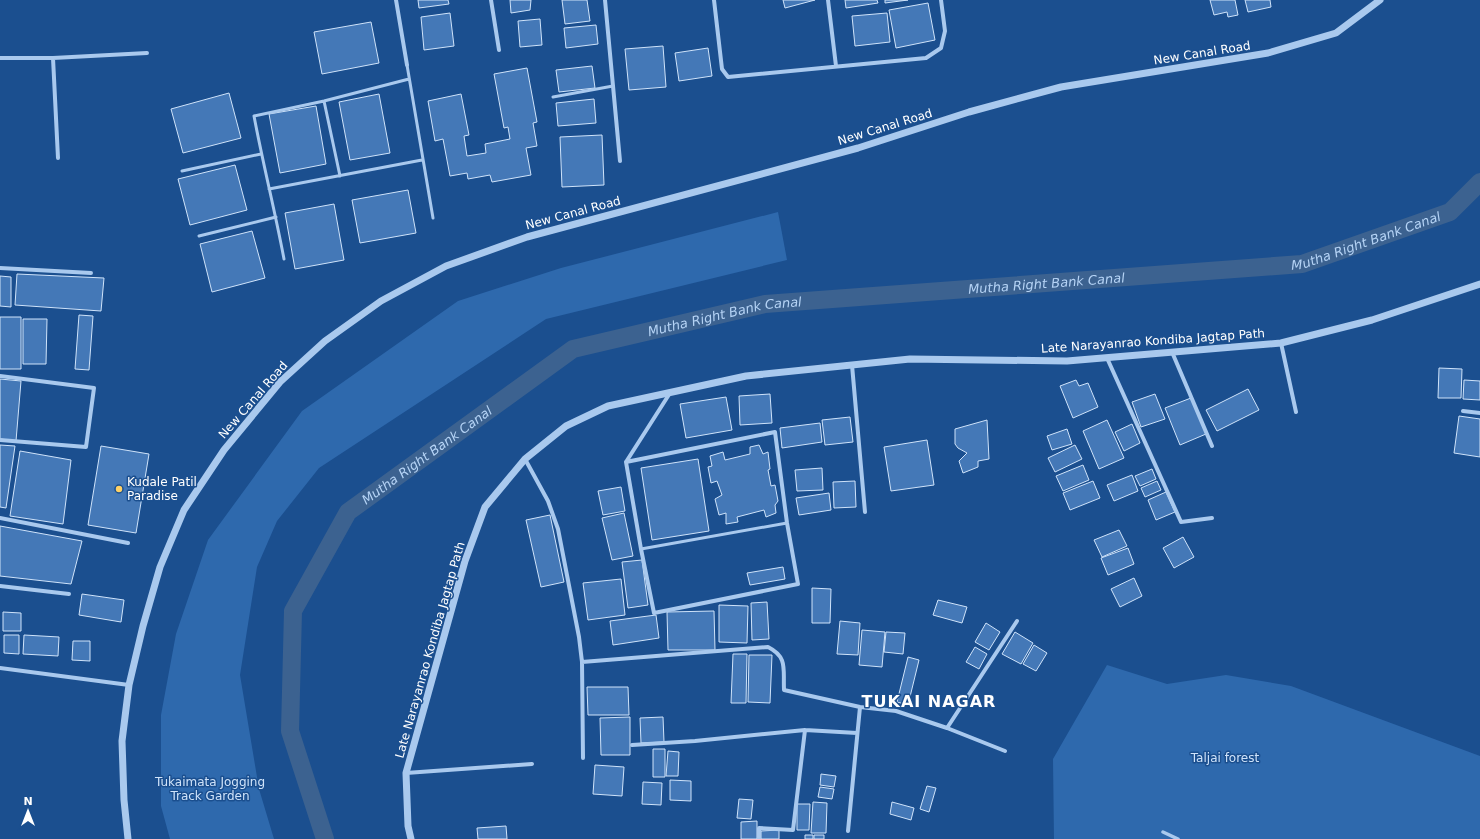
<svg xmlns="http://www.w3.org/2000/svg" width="1480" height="839" font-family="'DejaVu Sans',sans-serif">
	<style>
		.green { fill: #2e69ad }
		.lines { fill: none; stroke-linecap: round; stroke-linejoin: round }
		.canal { stroke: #3c6290; stroke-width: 18 }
		.building { fill: #4478b7; stroke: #cfe3fa }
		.service { stroke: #a9c9ee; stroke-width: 3 }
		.pedestrian { stroke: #a9c9ee; stroke-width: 3.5 }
		.minor { stroke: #a9c9ee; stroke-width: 4 }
		.tertiary { stroke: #a9c9ee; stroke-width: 7 }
		.poi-dot { fill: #ffd166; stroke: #1b4f8f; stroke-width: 1.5 }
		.labels { text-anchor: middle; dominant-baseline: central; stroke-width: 3; stroke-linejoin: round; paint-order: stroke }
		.street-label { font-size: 12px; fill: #fff; stroke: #1b4f8f }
		.poi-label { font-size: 12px; fill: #fff; stroke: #1b4f8f; text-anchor: start }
		.park-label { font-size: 12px; fill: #cfe3fa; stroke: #1b4f8f }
		.water-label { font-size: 13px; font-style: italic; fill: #b5d3f5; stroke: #1b4f8f }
		.district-label { font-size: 16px; font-weight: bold; letter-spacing: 1px; fill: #fff; stroke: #1b4f8f }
	</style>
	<rect width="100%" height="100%" fill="#1b4f8f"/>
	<path class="green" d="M 778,212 L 787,260 L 546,319 L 319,468 L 277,521 L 257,567 L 240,675 L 259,789 L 274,839 L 170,839 L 161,806 L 161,715 L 176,634 L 208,540 L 302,411 L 458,301 L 561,268 Z
		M 1107,665 L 1167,684 L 1226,675 L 1291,686 L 1480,756 L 1480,839 L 1054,839 L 1053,759 Z"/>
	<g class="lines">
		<path class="canal" id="s1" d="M 325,839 L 290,731 L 293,611 L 348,512 L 573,349 L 765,304 L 1302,264 L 1450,212 L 1480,182"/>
	</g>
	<path class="building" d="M 418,0 L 448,0 L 449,4 L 419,8 Z
		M 510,0 L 531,0 L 530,10 L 511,13 Z
		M 562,0 L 587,0 L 590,21 L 565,24 Z
		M 783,0 L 815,0 L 785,8 Z
		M 845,0 L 877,0 L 878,3 L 846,8 Z
		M 885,0 L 908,0 L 885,3 Z
		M 1210,0 L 1235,0 L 1238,15 L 1228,17 L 1227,12 L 1214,15 Z
		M 1245,0 L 1270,0 L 1271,7 L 1248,12 Z
		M 928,3 L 935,40 L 896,48 L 889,10 Z
		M 450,13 L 454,46 L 424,50 L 421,17 Z
		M 887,13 L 890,42 L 855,46 L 852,16 Z
		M 540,19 L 542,45 L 520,47 L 518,21 Z
		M 371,22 L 379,63 L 322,74 L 314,32 Z
		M 596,25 L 598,44 L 566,48 L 564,28 Z
		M 663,46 L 666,87 L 629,90 L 625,49 Z
		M 708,48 L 712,76 L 679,81 L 675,53 Z
		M 592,66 L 595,88 L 559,92 L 556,70 Z
		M 527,68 L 537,122 L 533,123 L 537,146 L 526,148 L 531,175 L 492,182 L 490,175 L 468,179 L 467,173 L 450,176 L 443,139 L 435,141 L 428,101 L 461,94 L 469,135 L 464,136 L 467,156 L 486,153 L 485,144 L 510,139 L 508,127 L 504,128 L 494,74 Z
		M 229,93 L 241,138 L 183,153 L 171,109 Z
		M 379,94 L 390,153 L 350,160 L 339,102 Z
		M 594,99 L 596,123 L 558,126 L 556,103 Z
		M 316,106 L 326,164 L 280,173 L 269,114 Z
		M 602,135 L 604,185 L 562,187 L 560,137 Z
		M 235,165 L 247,210 L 190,225 L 178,179 Z
		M 408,190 L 416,233 L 360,243 L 352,200 Z
		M 334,204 L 344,260 L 295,269 L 285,213 Z
		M 252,231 L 265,278 L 212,292 L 200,244 Z
		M 17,274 L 104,278 L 101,311 L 15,305 Z
		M 0,276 L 11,277 L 11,307 L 0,306 Z
		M 79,315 L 93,316 L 89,370 L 75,369 Z
		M 0,317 L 21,317 L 21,369 L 0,369 Z
		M 23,319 L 47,319 L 46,364 L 23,364 Z
		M 1439,368 L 1462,369 L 1461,398 L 1438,398 Z
		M 0,379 L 21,381 L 16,441 L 0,439 Z
		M 1076,380 L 1079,386 L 1088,383 L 1098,407 L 1073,418 L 1060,386 Z
		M 1464,380 L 1480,381 L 1480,400 L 1463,399 Z
		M 1248,389 L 1259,410 L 1217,431 L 1206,410 Z
		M 770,394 L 772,423 L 740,425 L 739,396 Z
		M 1155,394 L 1165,419 L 1141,427 L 1132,402 Z
		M 726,397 L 732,430 L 686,438 L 680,404 Z
		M 1191,398 L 1206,434 L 1180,445 L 1165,408 Z
		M 1459,416 L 1480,419 L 1480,457 L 1454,453 Z
		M 850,417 L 853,442 L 825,445 L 822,420 Z
		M 987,420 L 989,459 L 978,461 L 978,467 L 963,473 L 959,461 L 967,453 L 958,448 L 955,444 L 955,429 Z
		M 1107,420 L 1124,458 L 1099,469 L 1083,431 Z
		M 820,423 L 822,442 L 782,448 L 780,428 Z
		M 1132,424 L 1140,443 L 1124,451 L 1115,432 Z
		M 1067,429 L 1072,444 L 1052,450 L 1047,436 Z
		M 927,440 L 934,485 L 891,491 L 884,447 Z
		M 0,445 L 15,446 L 6,508 L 0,507 Z
		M 759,445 L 763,454 L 768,452 L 770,469 L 768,470 L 771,486 L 775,485 L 778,501 L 775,505 L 776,513 L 766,517 L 764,510 L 737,517 L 738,522 L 726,524 L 726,513 L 719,515 L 715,499 L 722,495 L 717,481 L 711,483 L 708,467 L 712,466 L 710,456 L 723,452 L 725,460 L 750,454 L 750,447 Z
		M 1075,445 L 1082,459 L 1055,472 L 1048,458 Z
		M 101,446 L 149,454 L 136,533 L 88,525 Z
		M 20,451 L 71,460 L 63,524 L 10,516 Z
		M 698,459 L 709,531 L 652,540 L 641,468 Z
		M 1083,465 L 1089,480 L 1063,491 L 1056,476 Z
		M 822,468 L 823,490 L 797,491 L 795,470 Z
		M 1152,469 L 1156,479 L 1140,486 L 1135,476 Z
		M 1132,475 L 1138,491 L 1114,501 L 1107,485 Z
		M 855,481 L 856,507 L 834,508 L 833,482 Z
		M 1093,481 L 1100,498 L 1070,510 L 1063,493 Z
		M 1157,481 L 1161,490 L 1145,497 L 1141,488 Z
		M 621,487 L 625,511 L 603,515 L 598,491 Z
		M 1166,492 L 1175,512 L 1156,520 L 1148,500 Z
		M 829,493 L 831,510 L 799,515 L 796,498 Z
		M 624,513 L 633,556 L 612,560 L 602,518 Z
		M 550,515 L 564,582 L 541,587 L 526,520 Z
		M 0,526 L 82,541 L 71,584 L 0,576 Z
		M 1119,530 L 1127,546 L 1102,557 L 1094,540 Z
		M 1183,537 L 1194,557 L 1174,568 L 1163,548 Z
		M 1128,548 L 1134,564 L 1108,575 L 1101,558 Z
		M 642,560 L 648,605 L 628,608 L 622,562 Z
		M 783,567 L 785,579 L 750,585 L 747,573 Z
		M 1134,578 L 1142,596 L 1120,607 L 1111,589 Z
		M 621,579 L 625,615 L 588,620 L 583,583 Z
		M 812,588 L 831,589 L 830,623 L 812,623 Z
		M 82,594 L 124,600 L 121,622 L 79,615 Z
		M 938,600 L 967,607 L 962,623 L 933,615 Z
		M 767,602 L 769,639 L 752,640 L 751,603 Z
		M 719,605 L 748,606 L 747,643 L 719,642 Z
		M 714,611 L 715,650 L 668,650 L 667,612 Z
		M 3,612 L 21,613 L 21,631 L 3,631 Z
		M 656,615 L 659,638 L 613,645 L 610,621 Z
		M 840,621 L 860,623 L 858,655 L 837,654 Z
		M 986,623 L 1000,632 L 989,650 L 975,642 Z
		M 862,630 L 885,632 L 882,667 L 859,665 Z
		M 886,632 L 905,633 L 903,654 L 884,652 Z
		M 1015,632 L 1033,643 L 1021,664 L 1002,654 Z
		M 4,635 L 19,635 L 19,654 L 4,653 Z
		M 24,635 L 59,637 L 58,656 L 23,654 Z
		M 73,641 L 90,641 L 90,661 L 72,660 Z
		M 1034,645 L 1047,653 L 1036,671 L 1023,664 Z
		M 975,647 L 987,654 L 979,669 L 966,662 Z
		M 733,654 L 747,654 L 746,703 L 731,703 Z
		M 749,655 L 772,655 L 770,703 L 748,702 Z
		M 908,657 L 919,660 L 908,705 L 897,702 Z
		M 587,687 L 628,687 L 629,715 L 588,715 Z
		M 630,717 L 630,755 L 601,755 L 600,718 Z
		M 663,717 L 664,742 L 641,743 L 640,718 Z
		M 653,749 L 665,749 L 665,777 L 653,777 Z
		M 668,751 L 679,752 L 678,776 L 666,776 Z
		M 595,765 L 624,767 L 622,796 L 593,794 Z
		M 821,774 L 836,776 L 834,787 L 820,785 Z
		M 670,780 L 691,781 L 691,801 L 670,800 Z
		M 643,782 L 662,783 L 661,805 L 642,804 Z
		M 927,786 L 936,788 L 929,812 L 920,809 Z
		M 820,787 L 834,789 L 832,799 L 818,797 Z
		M 739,799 L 753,800 L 751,819 L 737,818 Z
		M 813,802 L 827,803 L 826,833 L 811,833 Z
		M 892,802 L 914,808 L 911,820 L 890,814 Z
		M 797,804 L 810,804 L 809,830 L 797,830 Z
		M 757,821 L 757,839 L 741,839 L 741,822 Z
		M 506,826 L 507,839 L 478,839 L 477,828 Z
		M 779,830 L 779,839 L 761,839 L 761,831 Z
		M 805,835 L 813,835 L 813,839 L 805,839 Z
		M 814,835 L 824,835 L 824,839 L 814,839 Z"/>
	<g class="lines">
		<path class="service" d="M 407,65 L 433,218
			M 553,97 L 613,86
			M 324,101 L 340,176
			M 182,171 L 261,154
			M 269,189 L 422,160
			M 199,236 L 276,217
			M 284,259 C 275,211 263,164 254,116 L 324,101 L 409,79
			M 641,549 L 787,523"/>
		<path class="pedestrian" d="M 1163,832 L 1178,839"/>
		<path class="minor" d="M 396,0 L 407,65
			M 491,0 L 499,50
			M 605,0 L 620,161
			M 714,0 L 722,69 L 728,77 L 926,58 L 941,48 L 945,31 L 941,0
			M 828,0 L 836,66
			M 0,58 L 53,58 L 147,53
			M 53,58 L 58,158
			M 0,268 L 91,273
			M 1281,343 L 1296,412
			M 1172,352 L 1212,446
			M 1107,358 L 1181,522 L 1212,518
			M 852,365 L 865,512
			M 0,376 L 94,388 L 86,447 L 0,440
			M 1463,411 L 1480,413
			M 525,459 L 548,501 L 558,529 L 579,637 L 582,662 L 768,647 C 788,657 783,669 784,690 L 860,707 L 896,711 L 947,728 L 1005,751
			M 626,462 L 775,432 L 787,523 L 798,584 L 654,613 L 641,549 L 626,462 L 670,393
			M 0,518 L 128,543
			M 0,586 L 69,594
			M 582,662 L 583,758
			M 0,668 L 129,685
			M 947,728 L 1017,621
			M 632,745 L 695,741 L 805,730 L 857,733
			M 406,773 L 532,764
			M 848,831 L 860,707
			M 759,839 L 759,828 L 793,830 L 805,730"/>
		<path class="tertiary" d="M 128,839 L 124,800 L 122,741 L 129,685 L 143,626 L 160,567 L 184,510 L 224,450 L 280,382 L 325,341 L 381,301 L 446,266 L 527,237 L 858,148 L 969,112 L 1061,87 L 1268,53 L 1336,33 L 1380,0
			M 411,839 L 408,826 L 406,773 L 465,561 L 485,507 L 525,459 L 566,426 L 608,406 L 746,376 L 910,359 L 1067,361 L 1281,343 L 1372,320 L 1480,284"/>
	</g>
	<circle class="poi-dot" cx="119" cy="489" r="4"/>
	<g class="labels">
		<g class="street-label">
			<text transform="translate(1202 53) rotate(-9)">New Canal Road</text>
			<text transform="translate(885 127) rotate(-17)">New Canal Road</text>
			<text transform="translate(573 213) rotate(-15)">New Canal Road</text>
			<text transform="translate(1153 341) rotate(-4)">Late Narayanrao Kondiba Jagtap Path</text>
			<text transform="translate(253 400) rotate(-49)">New Canal Road</text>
			<text transform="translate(430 650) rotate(-74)">Late Narayanrao Kondiba Jagtap Path</text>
		</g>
		<g class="poi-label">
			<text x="127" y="482">Kudale Patil<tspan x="127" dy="14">Paradise</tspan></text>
		</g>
		<g class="park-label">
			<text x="1225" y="758">Taljai forest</text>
			<text x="210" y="782">Tukaimata Jogging<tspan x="210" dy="14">Track Garden</tspan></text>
		</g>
		<g class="water-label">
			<text stroke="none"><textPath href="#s1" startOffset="1428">Mutha Right Bank Canal</textPath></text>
			<text stroke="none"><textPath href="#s1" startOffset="1104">Mutha Right Bank Canal</textPath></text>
			<text stroke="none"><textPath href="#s1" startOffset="780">Mutha Right Bank Canal</textPath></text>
			<text stroke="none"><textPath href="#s1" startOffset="444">Mutha Right Bank Canal</textPath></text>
		</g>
		<g class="district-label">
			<text x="929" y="701">TUKAI NAGAR</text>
		</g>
	</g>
	<g transform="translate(28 811)" stroke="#1b4f8f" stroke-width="3" paint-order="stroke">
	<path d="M0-3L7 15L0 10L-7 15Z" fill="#ffffff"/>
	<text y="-6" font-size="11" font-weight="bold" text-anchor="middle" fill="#ffffff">N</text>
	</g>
</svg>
